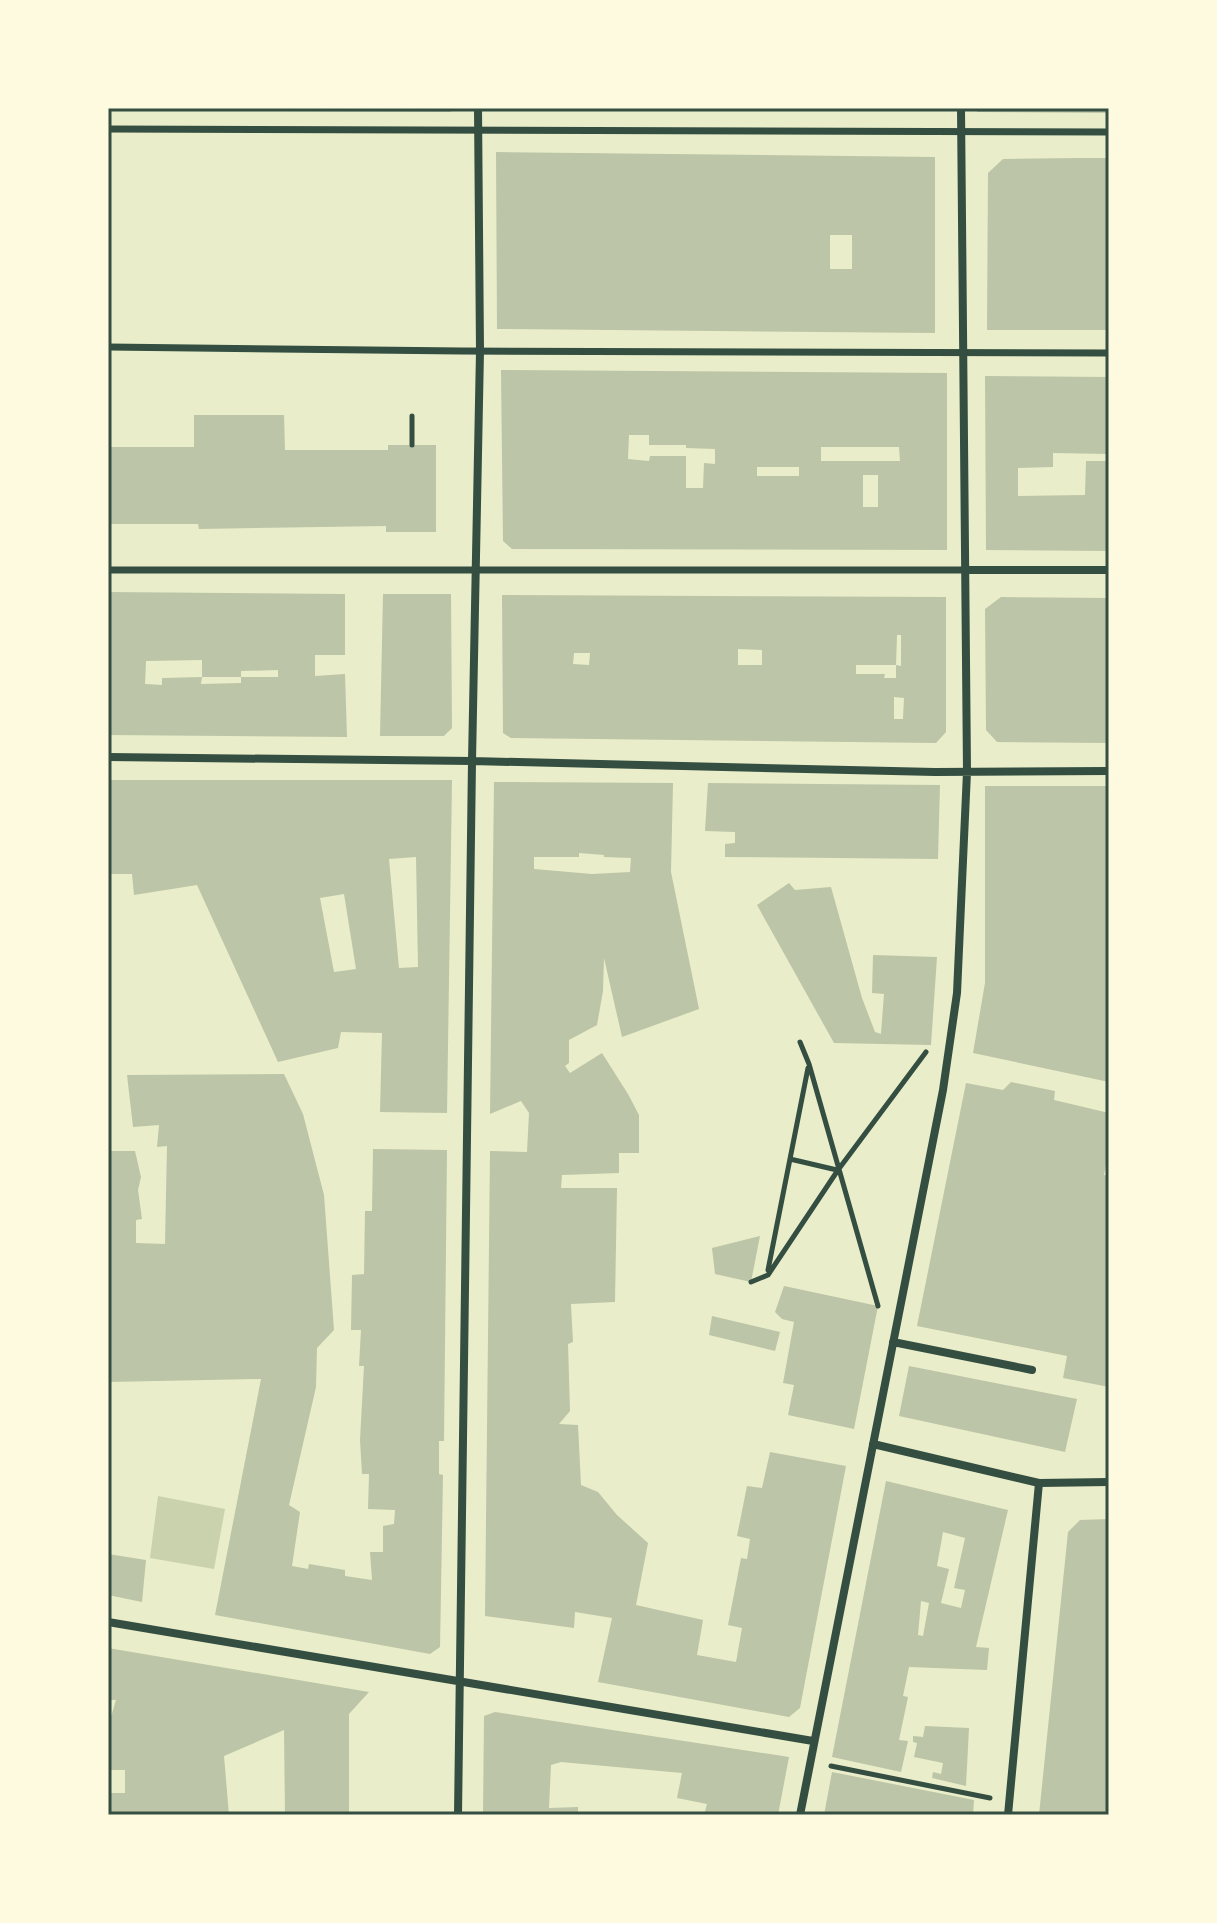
<svg xmlns="http://www.w3.org/2000/svg" width="1217" height="1923" font-family="Quicksand,sans-serif">
	<style>
		.green { fill: #cad2ad }
		.building { fill: #bcc5a7; fill-rule: evenodd }
		.lines { fill: none; stroke-linecap: round; stroke-linejoin: round }
		.path { stroke: #344e41; stroke-width: 5 }
		.pedestrian { stroke: #344e41; stroke-width: 7 }
		.minor { stroke: #344e41; stroke-width: 8 }
		.neatline { fill: none; stroke: #344e41; stroke-width: 3 }
	</style>
	<rect width="100%" height="100%" fill="#e9edc9"/>
	<path class="green" d="M 158,1496 L 225,1509 L 214,1569 L 150,1558 Z"/>
	<path class="building" d="M 108,108 L 245,108 L 245,111 L 108,111 Z
		M 277,108 L 451,108 L 451,112 L 277,111 Z
		M 977,108 L 1109,108 L 1109,113 L 977,112 Z
		M 496,152 L 935,157 L 935,333 L 497,329 ZM 830,235 L 852,235 L 852,269 L 830,269 Z
		M 1079,158 L 1109,158 L 1109,330 L 987,330 L 988,173 L 1003,159 Z
		M 501,370 L 947,373 L 947,550 L 512,549 L 503,541 ZM 629,435 L 649,435 L 649,445 L 686,445 L 686,448 L 715,449 L 715,464 L 704,463 L 703,488 L 686,488 L 686,456 L 650,456 L 649,461 L 628,459 ZM 821,447 L 899,447 L 900,461 L 821,461 ZM 757,467 L 799,467 L 799,476 L 757,476 ZM 863,475 L 878,475 L 878,507 L 863,507 Z
		M 985,376 L 1109,377 L 1109,454 L 1053,453 L 1053,467 L 1018,468 L 1018,496 L 1085,495 L 1086,461 L 1109,461 L 1109,551 L 986,550 Z
		M 194,415 L 284,415 L 285,450 L 388,450 L 388,445 L 436,445 L 436,532 L 386,532 L 386,526 L 199,529 L 198,524 L 108,524 L 108,447 L 194,447 Z
		M 108,592 L 345,594 L 345,655 L 315,655 L 315,676 L 345,674 L 347,737 L 108,735 ZM 202,660 L 202,677 L 241,677 L 241,683 L 201,684 L 202,677 L 162,678 L 162,685 L 145,684 L 146,661 ZM 278,670 L 278,677 L 241,677 L 241,671 Z
		M 383,594 L 451,594 L 452,728 L 444,736 L 380,736 Z
		M 502,595 L 946,597 L 946,732 L 936,743 L 511,738 L 503,733 ZM 897,635 L 901,635 L 901,666 L 896,665 ZM 738,649 L 762,650 L 762,665 L 738,665 ZM 574,653 L 590,653 L 589,665 L 573,664 ZM 856,665 L 896,665 L 896,678 L 884,678 L 885,674 L 856,674 ZM 894,697 L 904,698 L 903,719 L 894,719 Z
		M 1001,597 L 1109,598 L 1109,743 L 997,742 L 986,730 L 985,609 Z
		M 108,780 L 452,780 L 447,1113 L 380,1112 L 382,1033 L 341,1032 L 338,1048 L 278,1062 L 197,885 L 134,895 L 132,874 L 108,874 ZM 416,857 L 418,967 L 399,968 L 389,859 ZM 344,894 L 356,969 L 334,972 L 320,898 Z
		M 494,782 L 673,783 L 671,872 L 699,1009 L 622,1037 L 604,958 L 603,991 L 597,1025 L 569,1040 L 569,1063 L 565,1066 L 570,1073 L 602,1053 L 628,1094 L 639,1115 L 639,1153 L 619,1153 L 619,1173 L 562,1175 L 561,1188 L 617,1188 L 615,1302 L 571,1304 L 573,1342 L 568,1344 L 570,1411 L 559,1424 L 578,1425 L 581,1485 L 598,1492 L 617,1515 L 648,1543 L 636,1605 L 703,1620 L 697,1655 L 736,1662 L 742,1628 L 728,1625 L 741,1558 L 747,1559 L 750,1539 L 737,1536 L 747,1486 L 762,1488 L 770,1452 L 846,1466 L 800,1708 L 789,1717 L 598,1682 L 612,1618 L 575,1612 L 574,1628 L 485,1616 L 490,1151 L 527,1152 L 529,1113 L 521,1101 L 490,1114 ZM 579,853 L 604,855 L 604,857 L 631,858 L 630,872 L 592,874 L 534,869 L 534,857 L 579,857 Z
		M 708,783 L 940,785 L 938,859 L 725,857 L 725,844 L 735,843 L 735,832 L 705,831 Z
		M 985,786 L 1109,786 L 1109,1082 L 973,1053 L 985,983 Z
		M 789,883 L 795,890 L 831,887 L 862,998 L 875,1032 L 881,1034 L 884,994 L 872,993 L 873,955 L 937,957 L 931,1045 L 834,1043 L 757,905 Z
		M 284,1074 L 303,1114 L 324,1195 L 334,1330 L 317,1348 L 316,1387 L 289,1505 L 300,1512 L 292,1566 L 308,1569 L 309,1564 L 345,1570 L 345,1576 L 372,1580 L 370,1552 L 383,1552 L 383,1526 L 394,1524 L 395,1510 L 368,1509 L 369,1474 L 362,1474 L 360,1440 L 364,1366 L 359,1366 L 361,1330 L 351,1330 L 352,1275 L 364,1274 L 365,1211 L 372,1211 L 373,1149 L 447,1150 L 444,1441 L 439,1441 L 439,1474 L 443,1475 L 440,1647 L 430,1654 L 215,1615 L 261,1379 L 108,1382 L 108,1151 L 135,1151 L 141,1177 L 138,1190 L 142,1219 L 136,1220 L 136,1243 L 165,1244 L 167,1146 L 157,1147 L 159,1125 L 133,1127 L 127,1075 Z
		M 1011,1082 L 1055,1091 L 1054,1100 L 1109,1113 L 1109,1150 L 1104,1175 L 1109,1176 L 1109,1387 L 1063,1378 L 1067,1356 L 917,1326 L 966,1083 L 1003,1090 Z
		M 760,1236 L 751,1282 L 715,1274 L 712,1248 Z
		M 784,1286 L 878,1306 L 854,1429 L 788,1415 L 794,1385 L 783,1383 L 794,1322 L 782,1319 L 775,1312 Z
		M 712,1316 L 780,1332 L 775,1351 L 709,1335 Z
		M 909,1366 L 1077,1399 L 1065,1452 L 899,1416 Z
		M 886,1481 L 1008,1510 L 976,1647 L 989,1648 L 987,1670 L 909,1667 L 903,1696 L 908,1697 L 899,1740 L 908,1741 L 901,1772 L 832,1757 ZM 943,1532 L 965,1538 L 954,1588 L 965,1590 L 961,1608 L 941,1603 L 949,1569 L 937,1566 ZM 921,1601 L 929,1603 L 923,1636 L 918,1635 Z
		M 1109,1519 L 1109,1815 L 1039,1815 L 1068,1532 L 1080,1520 Z
		M 108,1554 L 146,1560 L 142,1602 L 108,1595 Z
		M 108,1648 L 369,1692 L 349,1714 L 349,1815 L 285,1815 L 284,1730 L 224,1756 L 229,1815 L 108,1815 L 108,1793 L 125,1793 L 125,1770 L 108,1770 L 108,1727 L 116,1700 L 108,1700 Z
		M 495,1712 L 789,1757 L 778,1815 L 704,1815 L 707,1804 L 677,1798 L 682,1773 L 561,1762 L 551,1765 L 549,1808 L 578,1807 L 578,1815 L 483,1815 L 484,1716 Z
		M 925,1726 L 969,1728 L 966,1786 L 932,1778 L 933,1772 L 941,1774 L 943,1763 L 914,1757 L 917,1743 L 913,1742 L 913,1736 L 923,1737 Z
		M 832,1772 L 974,1800 L 973,1815 L 824,1815 Z"/>
	<g class="lines">
		<path class="path" d="M 412,445 L 412,416
			M 800,1042 L 809,1064 L 878,1306
			M 790,1159 L 837,1170
			M 768,1270 L 808,1068
			M 751,1282 L 768,1275 L 838,1170 L 926,1052
			M 831,1766 L 990,1798"/>
		<path class="pedestrian" d="M 108,129 L 1109,132
			M 108,347 L 462,351 L 1109,353
			M 108,570 L 964,570"/>
		<path class="minor" d="M 964,570 L 1109,570
			M 108,757 L 472,761 L 935,772 L 1109,771
			M 893,1342 L 1032,1370
			M 873,1444 L 1039,1483 L 1109,1482
			M 108,1622 L 813,1741
			M 458,1815 L 472,761 L 480,351 L 478,108
			M 800,1815 L 943,1090 L 957,993 L 967,772 L 961,108
			M 1008,1815 L 1039,1483"/>
	</g>
	<rect width="1217" height="1923" fill="none" stroke="#fefae0" stroke-width="220"/>
	<rect x="110" y="110" width="997" height="1703" class="neatline"/>
</svg>
